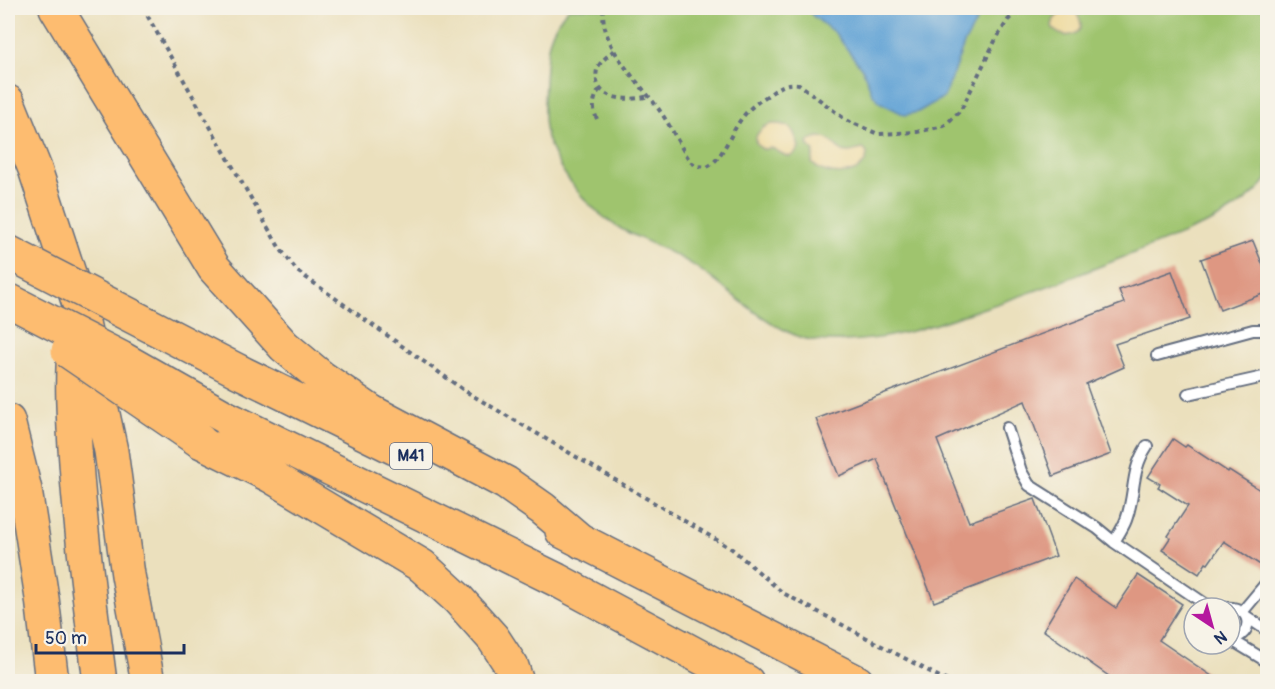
<svg xmlns="http://www.w3.org/2000/svg" width="1275" height="689" font-family="Pangolin,sans-serif">
	<style>
		.green { fill: #9fc46e; stroke: #5d7a66; stroke-width: 1.5 }
		.sand { fill: #eeda9e; stroke: #84847e; stroke-width: 1.5 }
		.water { fill: #62a3d5; stroke: #3e699a; stroke-width: 1.5 }
		.building { fill: #de9782 }
		.lines { fill: none; stroke-linecap: round; stroke-linejoin: round }
		.lane-casing { stroke: #646d7f; stroke-width: 14 }
		.highway-casing { stroke: #646d7f; stroke-width: 36 }
		.path { stroke: #646d7f; stroke-width: 4; stroke-dasharray: 4.5 4.5; stroke-linecap: butt }
		.lane { stroke: #fff; stroke-width: 10 }
		.highway { stroke: #fdbc70; stroke-width: 33 }
		.highway-bridge-casing { stroke: #646d7f; stroke-width: 36; stroke-linecap: butt }
		.highway-bridge { stroke: #fdbc70; stroke-width: 33 }
		.labels { text-anchor: middle; dominant-baseline: central; stroke-width: 6; stroke-linejoin: round; paint-order: stroke }
		.shield { fill: #f7f3e8; stroke: #5d6a87; stroke-width: 1.5 }
		.shield-label { font-size: 16px; font-weight: bold; fill: #1b2f5e }
	</style>
	<rect width="100%" height="100%" fill="#f7f3e8"/>
	<filter id="ink" filterUnits="userSpaceOnUse"><feTurbulence type="fractalNoise" baseFrequency=".0167" numOctaves="2"/><feDisplacementMap in="SourceGraphic" scale="12" xChannelSelector="R" yChannelSelector="G"/><feConvolveMatrix kernelMatrix="1 2 1 2 8 2 1 2 1" color-interpolation-filters="sRGB"/></filter>
	<filter id="wash" filterUnits="userSpaceOnUse"><feTurbulence type="fractalNoise" baseFrequency=".008" numOctaves="4" result="noise"/><feDisplacementMap in="SourceGraphic" scale="24" xChannelSelector="R" yChannelSelector="G"/><feGaussianBlur stdDeviation="1.35" result="paint"/><feColorMatrix in="noise" values="0 0 0 0 0 0 0 0 0 0 0 0 0 0 0 0 0 1.4 0 .05"/><feComposite in="paint" operator="in"/></filter>
	<g filter="url(#wash)">
		<rect width="100%" height="100%" fill="#ebe0bd"/>
		<path class="green" d="M 569,8 L 1267,8 L 1267,179 C 1253,198 1232,211 1211,222 C 1134,253 1057,285 978,310 C 932,326 886,342 837,341 C 823,341 809,341 797,336 C 760,321 728,289 696,267 C 673,252 647,242 623,230 C 590,212 561,176 548,141 C 542,123 544,101 545,82 C 547,50 546,32 569,8 Z"/>
		<path class="sand" d="M 1066,8 L 1072,8 C 1098,35 1059,44 1052,26 L 1054,19 Z
			M 772,124 C 792,123 794,130 799,147 C 791,166 780,150 771,148 C 766,148 766,151 761,148 C 748,139 762,126 772,124 Z
			M 818,137 C 836,137 834,152 849,152 C 853,152 859,149 864,149 L 867,153 C 867,178 825,179 812,163 L 814,152 L 808,144 L 810,140 Z"/>
		<path class="water" d="M 806,8 L 984,8 L 964,44 L 944,97 L 918,112 L 905,115 L 881,103 L 872,93 L 863,70 L 835,33 L 813,16 Z"/>
		<g id="blocks">
			<path class="building" d="M 1253,241 L 1268,278 L 1268,292 L 1220,310 L 1201,259 Z
				M 1172,271 L 1190,319 L 1115,344 L 1124,367 L 1086,384 L 1111,454 L 1053,476 L 1025,401 L 937,440 L 969,522 L 1035,499 L 1056,556 L 934,602 L 877,459 L 839,476 L 816,419 L 1124,303 L 1119,290 Z
				M 1173,439 L 1185,447 L 1187,445 L 1228,472 L 1229,470 L 1268,495 L 1268,570 L 1224,541 L 1208,564 L 1206,563 L 1199,574 L 1162,550 L 1170,538 L 1168,536 L 1188,506 L 1158,487 L 1160,484 L 1148,477 Z
				M 1138,575 L 1182,604 L 1159,640 L 1219,681 L 1116,681 L 1043,630 L 1074,579 L 1116,608 Z"/>
		</g>
	</g>
	<g filter="url(#ink)">
		<use href="#blocks" fill-opacity="0" stroke="#646d7f" stroke-width="1.5"/>
		<g class="lines">
			<defs>
				<path id="lane" d="M 1157,356 L 1253,330 L 1268,330
					M 1188,394 L 1268,376
					M 1007,428 L 1021,471 L 1029,485 L 1097,528 L 1114,542
					M 1147,446 C 1130,472 1136,493 1126,520 C 1123,528 1118,535 1114,542 L 1211,608
					M 1225,608 C 1253,605 1255,636 1230,639
					M 1243,611 L 1268,581
					M 1247,617 L 1268,631
					M 1230,639 L 1268,662"/>
				<path id="highway" d="M 56,8 L 214,268 L 284,346 L 321,377 L 372,412 L 506,483 L 543,509 L 582,542
					M 8,102 L 35,169 L 79,304 L 111,451 L 128,575 L 148,682
					M 75,338 C 71,375 73,412 75,448 C 80,526 90,604 100,682
					M 240,372 L 395,448
					M 225,417 L 557,580 L 747,682
					M 8,421 L 25,490 L 42,598 L 52,682
					M 200,441 L 271,476 L 422,566 L 458,599 L 493,638 L 512,667 L 517,682
					M 562,531 L 857,682"/>
			</defs>
			<use href="#lane" class="lane-casing"/>
			<use href="#highway" class="highway-casing"/>
			<path class="path" d="M 143,8 L 229,160 L 279,247 L 297,271 L 465,391 L 732,549 L 783,593 L 949,682
				M 603,8 C 601,51 640,81 662,114 C 673,130 680,147 691,162 L 697,166 L 707,167 C 722,160 731,132 742,118 C 749,108 759,101 770,94 C 779,87 787,82 799,84 L 846,120 L 878,134 L 917,132 L 944,126 L 961,110 L 996,39 L 1008,20 L 1021,8
				M 614,50 C 609,55 601,61 598,67 C 596,72 596,76 597,81 C 600,101 632,101 649,96
				M 597,119 C 592,108 593,100 599,90"/>
			<use href="#lane" class="lane"/>
			<use href="#highway" class="highway"/>
			<defs>
				<path id="highway-bridge" d="M 8,252 L 240,372
					M 8,300 L 121,358 L 225,417
					M 68,351 L 200,441"/>
			</defs>
			<use href="#highway-bridge" class="highway-bridge-casing"/>
			<use href="#highway-bridge" class="highway-bridge"/>
		</g>
	</g>
	<g class="labels">
		<rect class="shield" x="390" y="443" width="42" height="26" rx="4.5"/>
		<g class="shield-label">
			<text x="411" y="456">M41</text>
		</g>
	</g>
	<rect width="1275" height="689" fill="none" stroke="#f7f3e8" stroke-width="30"/>
	<g transform="translate(1212 626) rotate(144)"><circle r="28" fill="#f7f3e8" stroke="#9fa5b1" stroke-width="1.5"/>
	<path d="M0-4.5L10 22L0 15L-10 22Z" fill="#b5179e"/>
	<text y="-9" font-size="16" font-weight="bold" text-anchor="middle" fill="#1b2f5e">N</text>
	</g>
	<path d="M36 644v9h148v-9" fill="none" stroke="#1b2f5e" stroke-width="3"/>
	<text x="45" y="644" font-size="18" fill="#1b2f5e" stroke="#f7f3e8" stroke-width="4.5" paint-order="stroke">50 m</text>
</svg>
